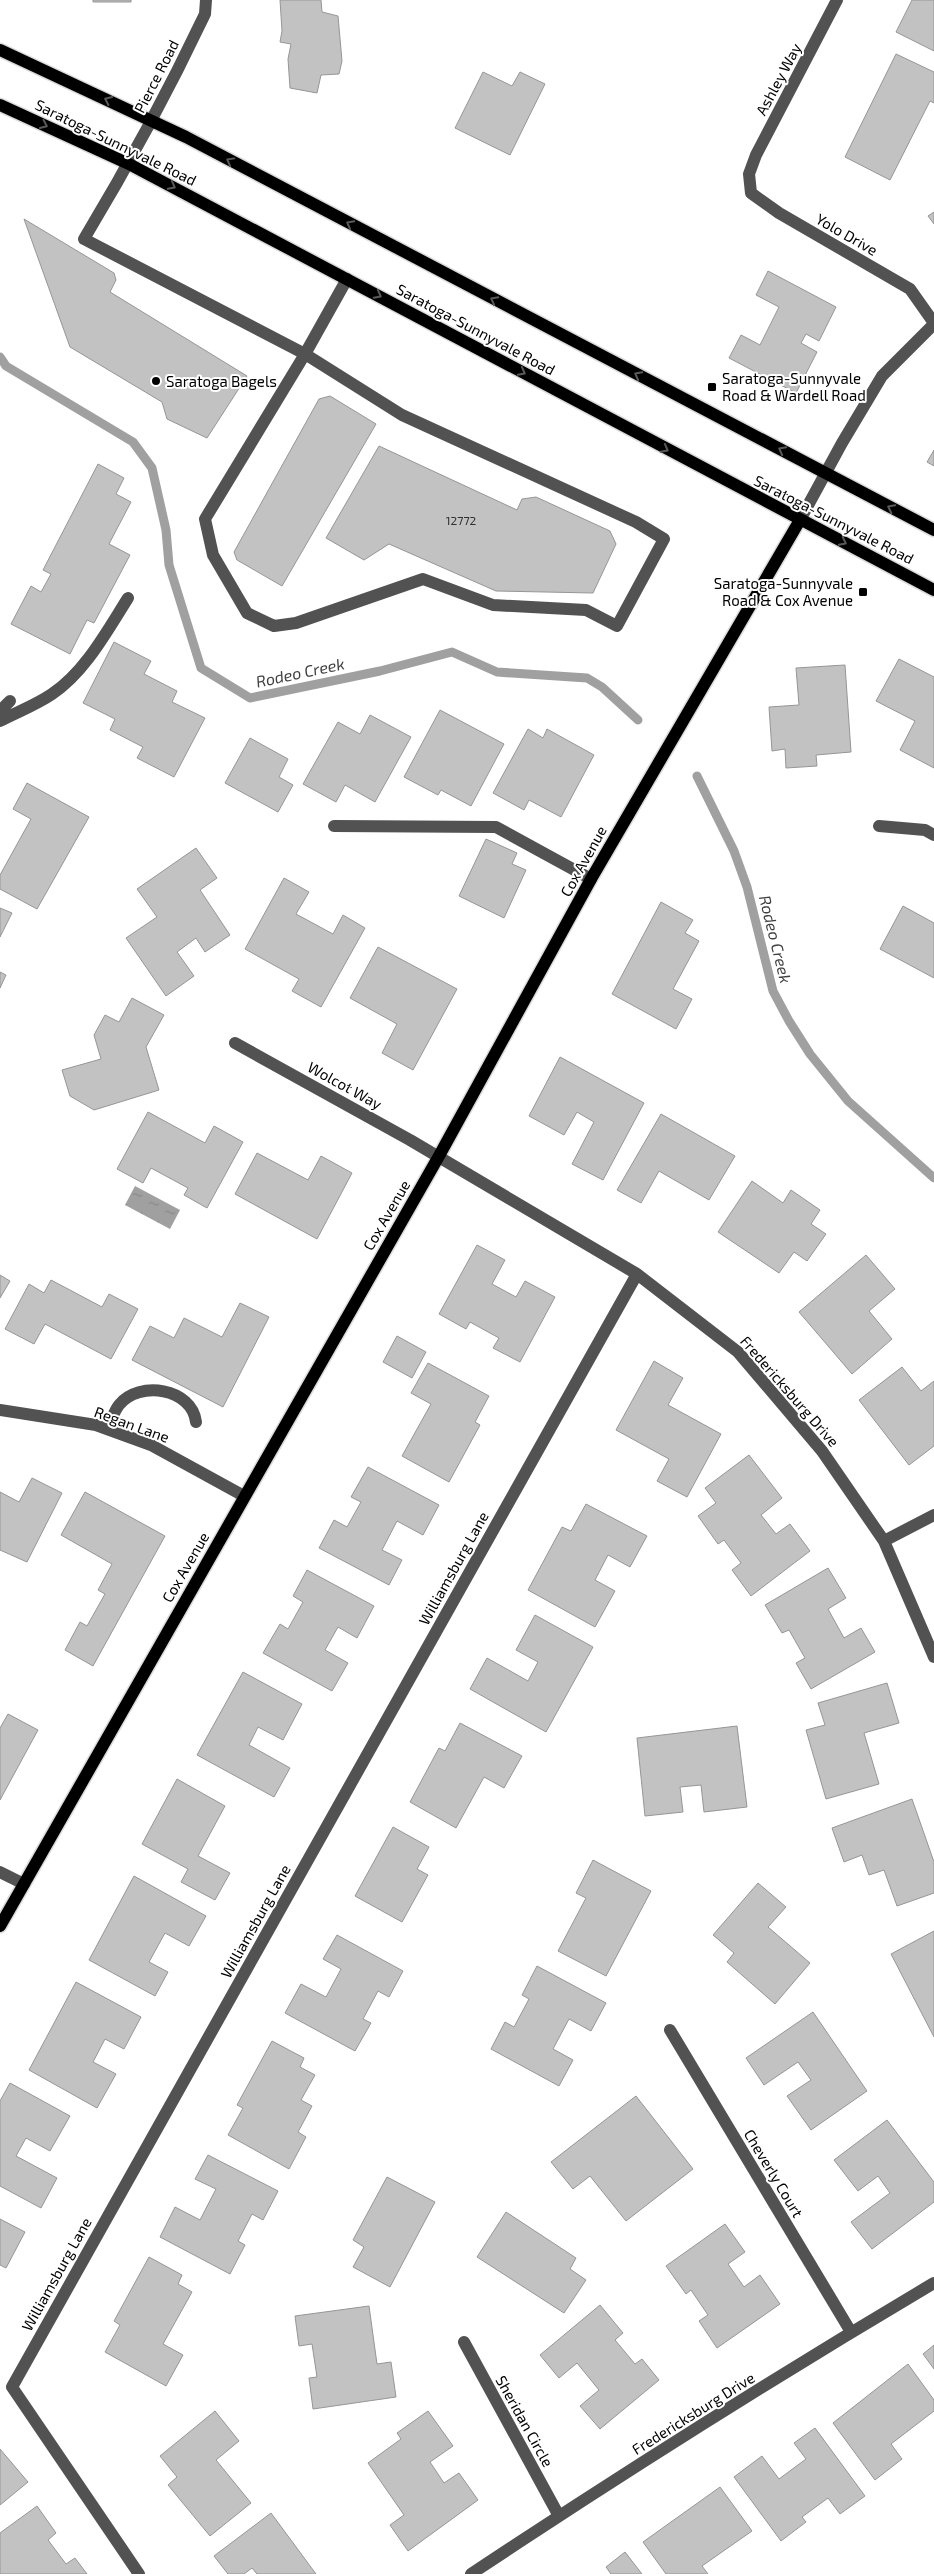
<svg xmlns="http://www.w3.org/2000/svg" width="934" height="2574" font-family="'Exo 2',sans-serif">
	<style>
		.water { fill: url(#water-ripples) }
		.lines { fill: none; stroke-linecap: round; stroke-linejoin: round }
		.stream { stroke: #a0a0a0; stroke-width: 9 }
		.building { fill: #c2c2c2; stroke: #969696 }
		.major-casing { stroke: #dbdbdb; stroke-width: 15 }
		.minor { stroke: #525252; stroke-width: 12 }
		.major { stroke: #000; stroke-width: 12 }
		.oneway { stroke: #595959 }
		.poi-dot { fill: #000; stroke: #fff; stroke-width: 2 }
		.labels { text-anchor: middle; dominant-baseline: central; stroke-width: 4; stroke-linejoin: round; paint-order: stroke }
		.number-label { font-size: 12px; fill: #303030 }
		.street-label { font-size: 15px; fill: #000; stroke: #fff }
		.poi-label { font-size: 15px; fill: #000; stroke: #fff; text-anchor: start }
		.water-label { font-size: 16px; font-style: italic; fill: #414141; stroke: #fff }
	</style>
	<defs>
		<pattern id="water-ripples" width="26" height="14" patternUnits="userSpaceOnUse" patternTransform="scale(1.25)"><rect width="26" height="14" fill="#a0a0a0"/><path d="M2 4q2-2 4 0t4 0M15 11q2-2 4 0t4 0" fill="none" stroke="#888"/></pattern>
	</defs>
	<rect width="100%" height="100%" fill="#fff"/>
	<path class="water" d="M 135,1186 L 180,1210 L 170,1229 L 125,1205 Z"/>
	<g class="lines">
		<path class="stream" d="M 0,357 L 6,366 L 133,442 L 152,468 L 166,530 L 169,565 L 201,668 L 250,698 L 380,671 L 452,652 L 497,672 L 587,678 L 602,687 L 638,720
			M 697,776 L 734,851 L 747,887 L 773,991 L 789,1021 L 810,1054 L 848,1101 L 934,1178"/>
	</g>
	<path class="building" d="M 93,0 L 131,0 L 131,2 L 93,2 Z
		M 280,0 L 321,0 L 322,12 L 338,16 L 342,61 L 339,74 L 321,75 L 317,93 L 290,88 L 288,59 L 291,44 L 280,42 L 282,31 Z
		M 912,0 L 934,0 L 934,51 L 896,32 Z
		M 896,54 L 934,72 L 934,103 L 930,101 L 890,180 L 845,157 Z
		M 483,72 L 512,86 L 520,72 L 545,84 L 510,155 L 455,128 Z
		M 934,212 L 934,224 L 928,216 Z
		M 24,219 L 114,273 L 116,280 L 110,292 L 247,376 L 207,438 L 167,419 L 162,402 L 70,347 Z
		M 768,271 L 836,307 L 819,341 L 806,334 L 801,343 L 817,352 L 796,393 L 729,358 L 741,335 L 760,345 L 779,307 L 756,295 Z
		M 330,396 L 376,424 L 282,586 L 237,560 L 234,552 L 319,399 Z
		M 379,446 L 517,510 L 522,499 L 536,497 L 610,531 L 616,544 L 593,593 L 496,591 L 389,544 L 364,560 L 326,538 Z
		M 934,450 L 934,466 L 927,462 Z
		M 98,464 L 124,478 L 116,494 L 131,502 L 109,544 L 130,555 L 94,623 L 87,620 L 70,654 L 11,624 L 31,586 L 41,592 L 51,574 L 43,570 Z
		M 114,642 L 151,661 L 144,674 L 177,691 L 172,702 L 205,718 L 174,777 L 137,758 L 143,747 L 110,730 L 115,719 L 83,703 Z
		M 899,659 L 934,677 L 934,768 L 900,750 L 915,721 L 876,701 Z
		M 845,665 L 851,752 L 816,755 L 817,766 L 786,768 L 785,749 L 772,751 L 769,707 L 799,705 L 796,668 Z
		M 440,710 L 504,744 L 471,806 L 441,790 L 438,795 L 404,777 Z
		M 370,715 L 411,737 L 375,802 L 345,785 L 336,802 L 303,784 L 338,722 L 360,734 Z
		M 528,729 L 543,738 L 547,729 L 594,755 L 561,817 L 529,800 L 524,810 L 493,793 Z
		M 250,738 L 288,759 L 279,777 L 293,785 L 278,812 L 225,783 Z
		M 27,783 L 89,817 L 37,909 L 0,889 L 0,875 L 31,819 L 13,809 Z
		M 486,839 L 517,853 L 512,864 L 526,870 L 504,918 L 459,896 Z
		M 196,848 L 217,878 L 200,890 L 230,935 L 205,952 L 196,938 L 177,952 L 194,976 L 166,996 L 126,938 L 157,917 L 137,889 Z
		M 284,878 L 309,892 L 296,914 L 333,934 L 343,915 L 365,928 L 321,1007 L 292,991 L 299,979 L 245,949 Z
		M 661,902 L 693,920 L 685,933 L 699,941 L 673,989 L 692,999 L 676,1029 L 612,994 Z
		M 903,906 L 934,923 L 934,978 L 880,949 Z
		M 0,908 L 12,913 L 0,937 Z
		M 378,947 L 457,989 L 413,1070 L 382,1053 L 397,1024 L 350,998 Z
		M 0,972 L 6,975 L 0,988 Z
		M 132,998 L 164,1015 L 146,1047 L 159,1090 L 94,1110 L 70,1096 L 62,1070 L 101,1059 L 94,1035 L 105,1015 L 119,1022 Z
		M 560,1057 L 644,1103 L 603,1180 L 572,1164 L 594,1122 L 577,1112 L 564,1135 L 529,1116 Z
		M 148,1112 L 205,1143 L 214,1126 L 243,1142 L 207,1208 L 184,1195 L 188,1188 L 151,1168 L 143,1183 L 117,1169 Z
		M 661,1114 L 735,1156 L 709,1200 L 659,1171 L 641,1203 L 617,1190 Z
		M 257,1153 L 308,1180 L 321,1156 L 352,1173 L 317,1239 L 235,1194 Z
		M 752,1181 L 783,1203 L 791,1190 L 820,1210 L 811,1224 L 826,1234 L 807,1261 L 794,1252 L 779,1273 L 718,1232 Z
		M 477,1245 L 505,1260 L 492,1284 L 516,1297 L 525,1281 L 555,1297 L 520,1362 L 493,1348 L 499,1338 L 470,1322 L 466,1329 L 439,1314 Z
		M 866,1255 L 895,1289 L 869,1311 L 892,1339 L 852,1374 L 799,1312 Z
		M 0,1275 L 10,1281 L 0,1298 Z
		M 51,1280 L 102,1307 L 109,1294 L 138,1309 L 111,1359 L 45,1324 L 34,1344 L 5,1329 L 29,1284 L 44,1293 Z
		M 240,1303 L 269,1317 L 223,1407 L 132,1360 L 150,1326 L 174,1338 L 184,1318 L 222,1337 Z
		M 397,1336 L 426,1352 L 412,1378 L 383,1362 Z
		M 654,1361 L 683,1378 L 668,1405 L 721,1434 L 687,1497 L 657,1481 L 669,1459 L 616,1430 Z
		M 428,1363 L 489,1396 L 475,1422 L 480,1425 L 449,1482 L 402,1456 L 431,1404 L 411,1393 Z
		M 902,1367 L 921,1391 L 934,1381 L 934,1446 L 909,1465 L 859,1400 Z
		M 749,1455 L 782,1498 L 761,1515 L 776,1534 L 790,1524 L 810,1551 L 751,1596 L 732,1570 L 741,1563 L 724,1540 L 718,1544 L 698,1516 L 716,1503 L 705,1488 Z
		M 368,1467 L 439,1505 L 423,1535 L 397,1521 L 382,1550 L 402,1560 L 389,1585 L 319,1548 L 334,1520 L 347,1527 L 361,1502 L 351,1497 Z
		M 32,1478 L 62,1493 L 27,1562 L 0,1550 L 0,1492 L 19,1502 Z
		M 85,1492 L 165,1536 L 93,1666 L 65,1650 L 80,1622 L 87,1626 L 105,1594 L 98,1590 L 112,1564 L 61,1535 Z
		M 586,1504 L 647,1536 L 630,1567 L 608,1555 L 595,1580 L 615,1591 L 595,1627 L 528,1590 L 562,1527 L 571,1531 Z
		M 828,1568 L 846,1598 L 828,1609 L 844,1638 L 861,1628 L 875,1652 L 811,1689 L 796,1663 L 805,1658 L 789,1630 L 782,1633 L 765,1605 Z
		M 307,1570 L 374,1606 L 357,1638 L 338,1627 L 325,1650 L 348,1663 L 332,1691 L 263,1653 L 280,1624 L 288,1629 L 303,1602 L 293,1596 Z
		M 535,1615 L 593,1647 L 546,1732 L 470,1689 L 487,1658 L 528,1681 L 538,1662 L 516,1650 Z
		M 243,1672 L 302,1704 L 283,1740 L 258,1727 L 249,1745 L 290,1768 L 274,1797 L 197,1755 Z
		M 887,1683 L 899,1723 L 864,1733 L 879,1784 L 826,1799 L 806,1730 L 825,1725 L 818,1703 Z
		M 8,1714 L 38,1730 L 0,1800 L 0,1728 Z
		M 460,1723 L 522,1756 L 504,1788 L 484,1777 L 456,1828 L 410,1802 L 439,1748 L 445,1751 Z
		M 737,1726 L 747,1807 L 704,1812 L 701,1785 L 680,1787 L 683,1812 L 645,1816 L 637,1738 Z
		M 177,1779 L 225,1806 L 198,1856 L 230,1873 L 215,1900 L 181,1882 L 188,1869 L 142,1844 Z
		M 912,1799 L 934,1862 L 934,1893 L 897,1906 L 884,1870 L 869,1875 L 862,1855 L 844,1862 L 832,1828 Z
		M 393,1827 L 429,1847 L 417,1869 L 428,1875 L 402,1922 L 355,1896 Z
		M 593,1860 L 651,1891 L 606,1976 L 558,1951 L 586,1898 L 576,1893 Z
		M 134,1876 L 206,1916 L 189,1946 L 165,1933 L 149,1962 L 168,1972 L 155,1996 L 89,1960 Z
		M 758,1883 L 786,1907 L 768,1927 L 810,1963 L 775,2004 L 727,1962 L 734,1953 L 713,1935 Z
		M 934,1931 L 934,2037 L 891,1954 Z
		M 337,1935 L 403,1971 L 389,1997 L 378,1991 L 363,2019 L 371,2023 L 355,2051 L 285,2013 L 301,1984 L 326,1997 L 341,1969 L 323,1959 Z
		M 537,1966 L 606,2003 L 591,2031 L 569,2019 L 553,2049 L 573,2060 L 559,2086 L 491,2049 L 505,2022 L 514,2027 L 529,1999 L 522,1995 Z
		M 76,1982 L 141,2017 L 124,2049 L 105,2039 L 93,2062 L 116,2074 L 97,2108 L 29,2070 Z
		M 813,2012 L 867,2091 L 811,2130 L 787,2096 L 811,2080 L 798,2062 L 764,2085 L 746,2058 Z
		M 272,2041 L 304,2058 L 300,2067 L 315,2075 L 301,2100 L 312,2106 L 298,2132 L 306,2137 L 289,2169 L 228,2135 L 243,2108 L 237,2105 Z
		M 10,2083 L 70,2116 L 50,2151 L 26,2138 L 16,2156 L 57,2178 L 41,2208 L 0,2186 L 0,2101 Z
		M 636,2096 L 693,2169 L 626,2221 L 590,2176 L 573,2189 L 551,2162 Z
		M 887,2120 L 934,2182 L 934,2202 L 872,2249 L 851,2222 L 890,2193 L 878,2176 L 858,2191 L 834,2160 Z
		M 208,2155 L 278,2191 L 263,2220 L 252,2214 L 238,2241 L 245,2245 L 230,2274 L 160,2237 L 175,2207 L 200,2220 L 216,2189 L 195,2179 Z
		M 387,2177 L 435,2202 L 390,2287 L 353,2267 L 364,2247 L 353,2240 Z
		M 506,2212 L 576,2258 L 570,2269 L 586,2280 L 564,2313 L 477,2257 Z
		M 0,2219 L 25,2232 L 6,2268 L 0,2265 Z
		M 725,2224 L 745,2252 L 728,2264 L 744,2287 L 760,2275 L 780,2304 L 717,2348 L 699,2321 L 708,2315 L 691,2290 L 686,2294 L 666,2266 Z
		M 149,2257 L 182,2275 L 178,2284 L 192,2292 L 163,2344 L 183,2355 L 166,2386 L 105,2352 L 120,2325 L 114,2321 Z
		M 600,2305 L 623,2333 L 615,2340 L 635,2364 L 642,2359 L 659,2380 L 600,2429 L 580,2406 L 599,2390 L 577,2363 L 559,2378 L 540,2355 Z
		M 369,2306 L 377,2364 L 391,2362 L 396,2397 L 313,2409 L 309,2378 L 317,2377 L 312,2344 L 299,2346 L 295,2316 Z
		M 934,2345 L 934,2369 L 923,2354 Z
		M 908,2364 L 934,2400 L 934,2411 L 891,2444 L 902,2459 L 875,2480 L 833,2423 Z
		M 215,2411 L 239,2441 L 216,2460 L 251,2503 L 210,2536 L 168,2485 L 177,2477 L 160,2456 Z
		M 428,2411 L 453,2446 L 430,2462 L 444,2483 L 459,2473 L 478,2500 L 408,2551 L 390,2525 L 404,2515 L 368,2463 L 401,2439 L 397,2433 Z
		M 815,2428 L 865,2496 L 840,2514 L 828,2498 L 802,2517 L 806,2522 L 781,2541 L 734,2477 L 762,2456 L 779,2479 L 806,2459 L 794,2443 Z
		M 0,2449 L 28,2482 L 0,2505 Z
		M 720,2487 L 752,2531 L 702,2566 L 708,2574 L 666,2574 L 643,2542 Z
		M 37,2506 L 56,2533 L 48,2540 L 66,2564 L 75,2558 L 87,2574 L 0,2574 L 0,2533 Z
		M 271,2513 L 316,2574 L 257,2574 L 252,2568 L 244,2574 L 228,2574 L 214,2556 Z
		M 625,2552 L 642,2574 L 611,2574 L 606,2567 Z"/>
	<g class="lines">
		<defs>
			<path id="major" d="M 0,50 L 186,137 L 934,530
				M 0,105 L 129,164 L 934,590
				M 0,1926 L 439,1156 L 591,879 L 800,520"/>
		</defs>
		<use href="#major" class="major-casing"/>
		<path class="minor" d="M 206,0 L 205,14 C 168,92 128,166 84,239 L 305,354 L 402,415 L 636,522 L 664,539 L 617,626 L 586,610 L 493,605 L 423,579 L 296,623 L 274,626 L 247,613 L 213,555 L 205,519 L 305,354 L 347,279
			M 837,0 L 756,155 L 749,174 L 751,193 L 779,213 L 910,289 L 934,323
			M 800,520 L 842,443 L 882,376 L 934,324
			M 0,711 L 10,701
			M 0,721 C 17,712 36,705 52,694 C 85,672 107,631 128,598
			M 334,826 L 496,827 L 591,879
			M 879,826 L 925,830 L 934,835
			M 235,1043 L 410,1140 L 637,1274 L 738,1352 L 822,1451 L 884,1541 L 934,1657
			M 0,1410 L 96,1425 L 151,1445 L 244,1496
			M 107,1429 C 111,1422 114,1411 119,1405 C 139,1380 192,1388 196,1422
			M 884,1541 L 934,1515
			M 0,1872 L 24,1884
			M 670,2030 L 851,2332
			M 464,2342 L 559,2516
			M 139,2574 L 12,2387 L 637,1274
			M 471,2574 C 623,2473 777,2376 934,2283"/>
		<use href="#major" class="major"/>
	</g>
	<defs><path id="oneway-chevron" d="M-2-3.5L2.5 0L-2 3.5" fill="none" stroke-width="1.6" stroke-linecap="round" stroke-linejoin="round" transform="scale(1.25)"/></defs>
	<g class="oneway">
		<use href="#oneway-chevron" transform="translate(108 100) rotate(-155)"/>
		<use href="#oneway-chevron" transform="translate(44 125) rotate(25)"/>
		<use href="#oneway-chevron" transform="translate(230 161) rotate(-151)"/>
		<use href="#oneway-chevron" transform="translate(172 186) rotate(28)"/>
		<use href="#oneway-chevron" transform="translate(350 224) rotate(-152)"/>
		<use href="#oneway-chevron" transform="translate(378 295) rotate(28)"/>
		<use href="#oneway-chevron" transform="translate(494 300) rotate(-152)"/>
		<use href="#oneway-chevron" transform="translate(522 372) rotate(28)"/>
		<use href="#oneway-chevron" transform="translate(638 375) rotate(-152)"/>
		<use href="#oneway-chevron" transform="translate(665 449) rotate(28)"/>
		<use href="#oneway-chevron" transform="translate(782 450) rotate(-152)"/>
		<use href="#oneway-chevron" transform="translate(891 508) rotate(-153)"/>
		<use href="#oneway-chevron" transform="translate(843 542) rotate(27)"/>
	</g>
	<g class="poi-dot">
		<circle cx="156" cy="381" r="5"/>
		<rect x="707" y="382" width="10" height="10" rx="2.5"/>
		<rect x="858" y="587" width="10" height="10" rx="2.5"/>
	</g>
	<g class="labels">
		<g class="number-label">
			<text x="461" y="520">12772</text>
		</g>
		<g class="street-label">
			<text transform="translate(156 76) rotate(-63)">Pierce Road</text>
			<text transform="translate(778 79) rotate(-62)">Ashley Way</text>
			<text transform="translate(116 142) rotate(26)">Saratoga-Sunnyvale Road</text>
			<text transform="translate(847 234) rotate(30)">Yolo Drive</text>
			<text transform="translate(476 329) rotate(28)">Saratoga-Sunnyvale Road</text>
			<text transform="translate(834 519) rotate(27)">Saratoga-Sunnyvale Road</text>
			<text transform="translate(583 861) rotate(-61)">Cox Avenue</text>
			<text transform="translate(345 1085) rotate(29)">Wolcot Way</text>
			<text transform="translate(386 1215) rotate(-60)">Cox Avenue</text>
			<text transform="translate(790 1391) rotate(49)">Fredericksburg Drive</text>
			<text transform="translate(132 1424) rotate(20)">Regan Lane</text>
			<text transform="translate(185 1567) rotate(-60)">Cox Avenue</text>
			<text transform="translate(453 1568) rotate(-61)">Williamsburg Lane</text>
			<text transform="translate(255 1921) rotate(-61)">Williamsburg Lane</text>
			<text transform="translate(774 2173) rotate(59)">Cheverly Court</text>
			<text transform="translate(56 2274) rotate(-61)">Williamsburg Lane</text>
			<text transform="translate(693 2413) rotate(-32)">Fredericksburg Drive</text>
			<text transform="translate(525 2421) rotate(61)">Sheridan Circle</text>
		</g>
		<g class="poi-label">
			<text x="722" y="378">Saratoga-Sunnyvale<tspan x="722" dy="17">Road &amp; Wardell Road</tspan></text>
			<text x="166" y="381">Saratoga Bagels</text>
			<text x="853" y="583" text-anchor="end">Saratoga-Sunnyvale<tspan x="853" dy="17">Road &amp; Cox Avenue</tspan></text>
		</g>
		<g class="water-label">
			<text transform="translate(300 672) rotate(-12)">Rodeo Creek</text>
			<text transform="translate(776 939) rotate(76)">Rodeo Creek</text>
		</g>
	</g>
</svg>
